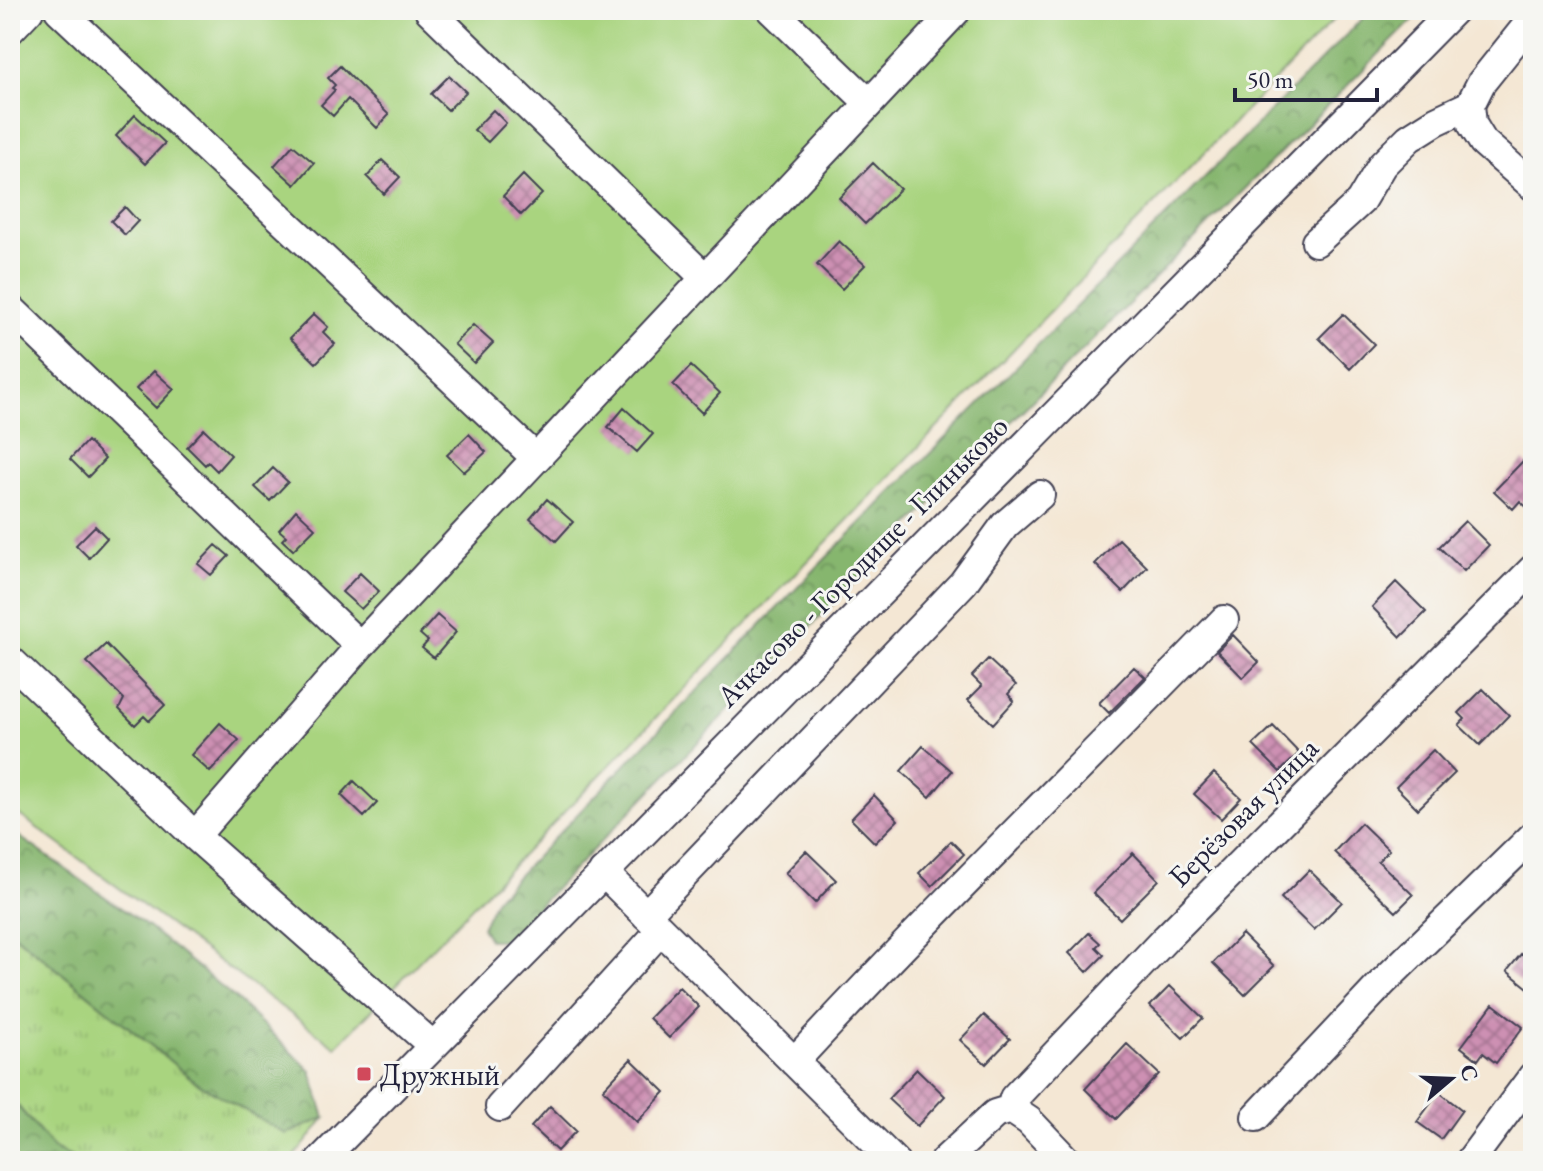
<svg xmlns="http://www.w3.org/2000/svg" width="1543" height="1171" font-family="'EB Garamond',serif">
	<style>
		.grass { fill: url(#grass-tufts); stroke: #667b5d; stroke-width: 2 }
		.forest { fill: url(#forest-crowns); stroke: #546c54; stroke-width: 2 }
		.green { fill: #a9d47f; stroke: #667b5d; stroke-width: 2 }
		.building { fill: url(#building-cross-hatch) }
		.lines { fill: none; stroke-linecap: round; stroke-linejoin: round }
		.minor-casing { stroke: #424052; stroke-width: 32 }
		.minor { stroke: #fff; stroke-width: 28 }
		.poi-dot { fill: #d1495b; stroke: #f6f6f2; stroke-width: 3 }
		.labels { text-anchor: middle; dominant-baseline: central; stroke-width: 6; stroke-linejoin: round; paint-order: stroke }
		.street-label { font-size: 30px; fill: #22223b; stroke: #f6f6f2 }
		.poi-label { font-size: 30px; fill: #22223b; stroke: #f6f6f2; text-anchor: start }
	</style>
	<defs>
		<pattern id="grass-tufts" width="24" height="20" patternUnits="userSpaceOnUse" patternTransform="scale(2)"><rect width="24" height="20" fill="#a9d47f"/><path d="M3 7l-1-3M5 7V3M7 7l1-3M15 17l-1-3M17 17v-4M19 17l1-3" fill="none" stroke="#91b66f"/></pattern>
		<pattern id="forest-crowns" width="20" height="18" patternUnits="userSpaceOnUse" patternTransform="scale(2)"><rect width="20" height="18" fill="#86b66e"/><path d="M2 6a3 3 0 1 1 6 0M12 15a3 3 0 1 1 6 0" fill="none" stroke="#6d945c"/></pattern>
		<pattern id="building-cross-hatch" width="8" height="8" patternUnits="userSpaceOnUse" patternTransform="scale(2)"><rect width="8" height="8" fill="#cd90b3"/><path d="M0 0l8 8M0 8l8-8" fill="none" stroke="#a67593"/></pattern>
	</defs>
	<rect width="100%" height="100%" fill="#f6f6f2"/>
	<filter id="ink" filterUnits="userSpaceOnUse"><feTurbulence type="fractalNoise" baseFrequency=".0125" numOctaves="2"/><feDisplacementMap in="SourceGraphic" scale="16" xChannelSelector="R" yChannelSelector="G"/><feConvolveMatrix kernelMatrix="1 2 1 2 8 2 1 2 1" color-interpolation-filters="sRGB"/></filter>
	<filter id="wash" filterUnits="userSpaceOnUse"><feTurbulence type="fractalNoise" baseFrequency=".006" numOctaves="4" result="noise"/><feDisplacementMap in="SourceGraphic" scale="32" xChannelSelector="R" yChannelSelector="G"/><feGaussianBlur stdDeviation="1.8" result="paint"/><feColorMatrix in="noise" values="0 0 0 0 0 0 0 0 0 0 0 0 0 0 0 0 0 1.4 0 .05"/><feComposite in="paint" operator="in"/></filter>
	<g filter="url(#wash)">
		<rect width="100%" height="100%" fill="#f4e7d4"/>
		<path class="grass" d="M 10,931 L 196,1082 L 286,1134 L 325,1118 L 291,1161 L 79,1161 L 54,1149 L 10,1097 Z"/>
		<path class="forest" d="M 1371,10 L 1423,10 L 984,449 L 505,940 L 489,940 L 482,927 L 496,898 L 828,556 Z
			M 10,830 L 148,927 L 235,998 L 311,1071 L 325,1118 L 286,1134 L 196,1082 L 10,931 Z
			M 10,1097 L 54,1149 L 79,1161 L 10,1161 Z"/>
		<path class="green" d="M 10,10 L 1343,10 L 336,1047 L 10,808 Z"/>
		<g id="blocks">
			<path class="building" d="M 340,66 L 389,115 L 377,128 L 348,99 L 333,116 L 321,105 L 335,90 L 332,88 L 335,85 L 328,78 Z
				M 449,76 L 466,92 L 448,110 L 431,94 Z
				M 493,110 L 506,123 L 488,142 L 474,130 Z
				M 135,115 L 165,143 L 145,164 L 116,136 Z
				M 293,145 L 314,163 L 295,185 L 274,166 Z
				M 382,160 L 400,177 L 384,194 L 367,177 Z
				M 873,163 L 900,189 L 865,224 L 839,198 Z
				M 523,175 L 542,194 L 521,215 L 503,196 Z
				M 125,207 L 138,221 L 125,235 L 111,221 Z
				M 839,241 L 865,265 L 842,289 L 817,265 Z
				M 314,314 L 328,327 L 323,332 L 335,344 L 316,363 L 290,338 Z
				M 1343,314 L 1374,344 L 1350,369 L 1319,338 Z
				M 473,325 L 493,343 L 474,363 L 454,344 Z
				M 691,366 L 720,393 L 702,413 L 673,385 Z
				M 154,371 L 174,389 L 156,408 L 136,389 Z
				M 624,408 L 653,434 L 637,452 L 608,427 Z
				M 204,429 L 231,455 L 217,471 L 208,462 L 205,465 L 187,447 Z
				M 469,434 L 486,452 L 464,472 L 447,455 Z
				M 87,441 L 105,459 L 88,477 L 70,459 Z
				M 1523,461 L 1533,470 L 1533,513 L 1520,501 L 1513,509 L 1494,491 Z
				M 273,468 L 288,482 L 270,501 L 255,487 Z
				M 547,499 L 573,522 L 556,541 L 530,519 Z
				M 296,510 L 315,528 L 293,550 L 282,540 L 286,536 L 279,530 Z
				M 1465,521 L 1489,545 L 1464,571 L 1439,547 Z
				M 95,526 L 107,538 L 89,558 L 76,545 Z
				M 1119,539 L 1147,567 L 1123,592 L 1095,564 Z
				M 216,545 L 229,556 L 211,575 L 198,564 Z
				M 360,573 L 379,591 L 361,609 L 342,592 Z
				M 1396,582 L 1426,612 L 1401,637 L 1372,607 Z
				M 437,615 L 456,632 L 434,658 L 422,648 L 428,641 L 420,634 Z
				M 1233,635 L 1259,662 L 1243,678 L 1217,651 Z
				M 106,644 L 165,705 L 149,721 L 144,716 L 135,725 L 119,709 L 124,699 L 87,662 Z
				M 988,659 L 1016,685 L 1008,694 L 1014,701 L 993,724 L 968,700 L 982,686 L 972,676 Z
				M 1134,667 L 1145,677 L 1109,713 L 1099,703 Z
				M 1483,689 L 1509,715 L 1480,745 L 1459,725 L 1465,719 L 1459,713 Z
				M 220,723 L 239,740 L 210,772 L 191,755 Z
				M 1273,726 L 1299,753 L 1280,772 L 1253,745 Z
				M 923,746 L 952,771 L 930,797 L 901,771 Z
				M 1433,750 L 1455,773 L 1418,809 L 1396,787 Z
				M 1214,773 L 1241,798 L 1221,819 L 1194,794 Z
				M 354,781 L 377,803 L 364,817 L 341,795 Z
				M 874,795 L 898,820 L 875,843 L 851,819 Z
				M 1361,823 L 1389,850 L 1378,861 L 1413,895 L 1396,912 L 1334,852 Z
				M 951,841 L 964,854 L 932,886 L 919,873 Z
				M 806,851 L 836,880 L 815,903 L 785,873 Z
				M 1133,853 L 1159,880 L 1120,919 L 1093,893 Z
				M 1309,870 L 1342,902 L 1314,930 L 1281,898 Z
				M 1089,933 L 1100,943 L 1096,947 L 1104,955 L 1087,972 L 1069,953 Z
				M 1242,934 L 1274,966 L 1245,995 L 1213,963 Z
				M 1521,954 L 1533,964 L 1533,992 L 1507,971 Z
				M 1170,986 L 1203,1018 L 1183,1038 L 1150,1006 Z
				M 679,987 L 699,1007 L 669,1038 L 649,1018 Z
				M 1493,1004 L 1523,1027 L 1496,1063 L 1483,1053 L 1478,1060 L 1461,1047 Z
				M 984,1015 L 1010,1039 L 986,1064 L 960,1040 Z
				M 1127,1044 L 1159,1074 L 1116,1119 L 1085,1089 Z
				M 631,1059 L 665,1092 L 637,1122 L 603,1089 Z
				M 917,1069 L 945,1096 L 917,1126 L 888,1099 Z
				M 1439,1092 L 1462,1110 L 1441,1139 L 1417,1122 Z
				M 550,1106 L 576,1131 L 557,1151 L 531,1127 Z"/>
		</g>
	</g>
	<g filter="url(#ink)">
		<use href="#blocks" fill-opacity="0" stroke="#424052" stroke-width="2"/>
		<g class="lines">
			<defs>
				<path id="minor" d="M 59,10 L 536,458
					M 429,10 L 705,278
					M 772,10 L 869,103
					M 1533,18 L 1481,83 L 1470,105 L 1472,124 L 1483,142 L 1533,186
					M 10,30 L 29,10
					M 1316,242 L 1360,202 L 1382,165 L 1409,138 L 1436,121 L 1470,105
					M 10,308 L 360,646
					M 10,660 L 195,836
					M 603,872 L 894,1161
					M 646,915 L 963,583 L 1005,525 L 1040,495
					M 432,1045 L 195,836 L 360,646 L 957,10
					M 794,1062 C 933,911 1081,768 1224,620
					M 500,1107 L 661,930
					M 1011,1109 L 1014,1098 L 1166,938 L 1533,569
					M 1256,1117 L 1383,982 L 1533,836
					M 320,1161 L 1454,10
					M 944,1161 L 995,1114 L 1011,1109 L 1029,1121 L 1067,1161
					M 1470,1161 L 1533,1076"/>
			</defs>
			<use href="#minor" class="minor-casing"/>
			<use href="#minor" class="minor"/>
		</g>
	</g>
	<rect class="poi-dot" x="356" y="1066" width="16" height="16" rx="4"/>
	<g class="labels">
		<g class="street-label">
			<text transform="translate(862 561) rotate(-45)">Ачкасово - Городище - Глиньково</text>
			<text transform="translate(1243 812) rotate(-45)">Берёзовая улица</text>
		</g>
		<g class="poi-label">
			<text x="380" y="1074">Дружный</text>
		</g>
	</g>
	<rect width="1543" height="1171" fill="none" stroke="#f6f6f2" stroke-width="40"/>
	<g transform="translate(1451 1079) rotate(71)" stroke="#f6f6f2" stroke-width="6" paint-order="stroke">
	<path d="M0-6L14 30L0 20L-14 30Z" fill="#22223b"/>
	<text y="-12" font-size="22" font-weight="bold" text-anchor="middle" fill="#22223b">С</text>
	</g>
	<path d="M1235 88v12h142v-12" fill="none" stroke="#22223b" stroke-width="4"/>
	<text x="1247" y="88" font-size="24" fill="#22223b" stroke="#f6f6f2" stroke-width="6" paint-order="stroke">50 m</text>
</svg>
